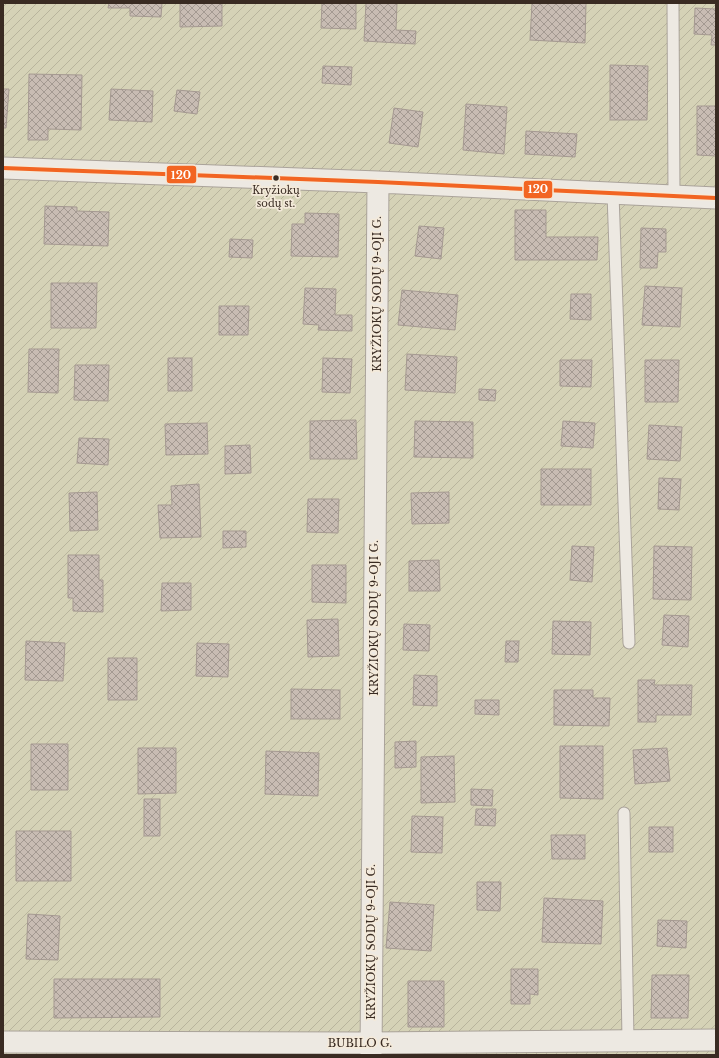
<svg xmlns="http://www.w3.org/2000/svg" width="719" height="1058" font-family="'Libre Baskerville',serif">
	<style>
		.garden { fill: url(#garden-furrows) }
		.building { fill: url(#building-cross-hatch); stroke: #a59991 }
		.lines { fill: none; stroke-linecap: round; stroke-linejoin: round }
		.service-casing { stroke: #aaa39a; stroke-width: 13 }
		.minor-casing { stroke: #aaa39a; stroke-width: 23 }
		.service { stroke: #ede9e2; stroke-width: 11 }
		.minor { stroke: #ede9e2; stroke-width: 21 }
		.bus-1-casing { stroke: #f4eada; stroke-width: 7 }
		.bus-1 { stroke: #f26522; stroke-width: 4 }
		.bus-dot { fill: #392b22; stroke: #f4eada; stroke-width: 1.5 }
		.labels { text-anchor: middle; dominant-baseline: central; stroke-width: 3.5; stroke-linejoin: round; paint-order: stroke }
		.bus-label { font-size: 10px; fill: #392b22; stroke: #f4eada }
		.street-label { font-size: 11px; fill: #392b22; stroke: #f4eada }
		.line-badge { stroke: #f4eada; stroke-width: 1.5 }
		.badge-label { font-size: 11px; text-anchor: middle; font-weight: bold; fill: #fff }
	</style>
	<defs>
		<pattern id="garden-furrows" width="10" height="10" patternUnits="userSpaceOnUse"><rect width="10" height="10" fill="#d5d2b6"/><path d="M-1 1l2-2M0 10L10 0M9 11l2-2" fill="none" stroke="#b8b49c"/></pattern>
		<pattern id="building-cross-hatch" width="8" height="8" patternUnits="userSpaceOnUse"><rect width="8" height="8" fill="#c8bcb3"/><path d="M0 0l8 8M0 8l8-8" fill="none" stroke="#a39991"/></pattern>
	</defs>
	<rect width="100%" height="100%" fill="#e4ddd2"/>
	<path class="garden" d="M 3,3 L 716,3 L 716,1055 L 3,1055 Z"/>
	<path class="building" d="M 109,3 L 162,3 L 161,17 L 130,16 L 130,8 L 108,8 Z
		M 180,3 L 222,3 L 222,26 L 180,27 Z
		M 322,3 L 356,3 L 356,29 L 321,28 Z
		M 366,3 L 397,3 L 396,30 L 416,31 L 415,44 L 364,41 Z
		M 532,3 L 586,3 L 585,43 L 530,40 Z
		M 695,8 L 716,9 L 716,45 L 711,45 L 712,35 L 694,34 Z
		M 610,65 L 648,66 L 647,120 L 610,120 Z
		M 323,66 L 352,67 L 351,85 L 322,83 Z
		M 29,74 L 82,75 L 81,130 L 48,129 L 48,140 L 28,140 Z
		M 3,89 L 9,89 L 6,128 L 3,128 Z
		M 111,89 L 153,91 L 152,122 L 109,120 Z
		M 177,90 L 200,92 L 197,114 L 174,111 Z
		M 466,104 L 507,107 L 504,154 L 463,150 Z
		M 697,106 L 716,106 L 716,156 L 697,155 Z
		M 394,108 L 423,112 L 418,147 L 389,143 Z
		M 526,131 L 577,134 L 575,157 L 525,154 Z
		M 45,206 L 77,207 L 77,211 L 109,212 L 108,246 L 44,244 Z
		M 515,210 L 546,210 L 546,237 L 598,237 L 597,260 L 515,260 Z
		M 305,213 L 339,214 L 338,257 L 291,256 L 292,224 L 305,224 Z
		M 419,226 L 444,228 L 441,259 L 415,256 Z
		M 641,228 L 666,229 L 666,252 L 658,252 L 657,268 L 640,268 Z
		M 230,239 L 253,240 L 252,258 L 229,257 Z
		M 51,283 L 97,283 L 96,328 L 51,328 Z
		M 645,286 L 682,288 L 680,327 L 642,325 Z
		M 305,288 L 336,289 L 335,315 L 352,315 L 352,331 L 318,330 L 319,325 L 303,324 Z
		M 402,290 L 458,295 L 455,330 L 398,325 Z
		M 571,294 L 591,294 L 591,320 L 570,319 Z
		M 219,306 L 249,306 L 248,335 L 219,335 Z
		M 29,349 L 59,349 L 58,393 L 28,392 Z
		M 407,354 L 457,357 L 455,393 L 405,390 Z
		M 168,358 L 192,358 L 192,391 L 168,391 Z
		M 323,358 L 352,359 L 350,393 L 322,392 Z
		M 560,360 L 592,360 L 591,387 L 560,386 Z
		M 645,360 L 679,360 L 678,402 L 645,402 Z
		M 75,365 L 109,365 L 108,401 L 74,400 Z
		M 479,389 L 496,390 L 495,401 L 479,400 Z
		M 356,420 L 357,459 L 310,459 L 310,421 Z
		M 415,421 L 473,422 L 473,458 L 414,457 Z
		M 563,421 L 595,423 L 593,448 L 561,446 Z
		M 207,423 L 208,454 L 166,455 L 165,424 Z
		M 649,425 L 682,427 L 680,461 L 647,459 Z
		M 79,438 L 109,439 L 108,465 L 77,463 Z
		M 250,445 L 251,473 L 225,474 L 225,446 Z
		M 541,469 L 591,469 L 591,505 L 541,505 Z
		M 659,478 L 681,479 L 679,510 L 658,509 Z
		M 199,484 L 201,537 L 160,538 L 158,505 L 172,505 L 171,486 Z
		M 97,492 L 98,530 L 70,531 L 69,493 Z
		M 449,492 L 449,523 L 412,524 L 411,493 Z
		M 308,499 L 339,499 L 338,533 L 307,532 Z
		M 223,531 L 246,531 L 246,547 L 223,548 Z
		M 572,546 L 594,547 L 592,582 L 570,580 Z
		M 654,546 L 692,547 L 691,600 L 653,599 Z
		M 68,555 L 99,555 L 99,580 L 103,580 L 103,612 L 73,611 L 73,598 L 68,598 Z
		M 439,560 L 440,591 L 409,591 L 409,561 Z
		M 312,565 L 346,565 L 346,603 L 312,602 Z
		M 162,583 L 191,583 L 191,610 L 161,611 Z
		M 664,615 L 689,616 L 688,647 L 662,645 Z
		M 338,619 L 339,656 L 308,657 L 307,620 Z
		M 553,621 L 591,622 L 590,655 L 552,654 Z
		M 404,624 L 430,625 L 429,651 L 403,650 Z
		M 26,641 L 65,643 L 63,681 L 25,680 Z
		M 506,641 L 519,641 L 518,662 L 505,662 Z
		M 197,643 L 229,644 L 228,677 L 196,676 Z
		M 108,658 L 137,658 L 137,700 L 108,700 Z
		M 414,675 L 437,676 L 437,706 L 413,705 Z
		M 638,680 L 655,680 L 654,685 L 692,685 L 691,715 L 656,715 L 656,722 L 638,722 Z
		M 291,689 L 340,690 L 340,719 L 291,719 Z
		M 554,690 L 593,690 L 593,698 L 610,698 L 609,726 L 554,725 Z
		M 475,700 L 499,700 L 499,715 L 475,714 Z
		M 416,741 L 416,767 L 395,768 L 395,742 Z
		M 31,744 L 68,744 L 68,790 L 31,790 Z
		M 560,746 L 603,746 L 603,799 L 560,798 Z
		M 138,748 L 176,748 L 176,793 L 138,794 Z
		M 667,748 L 670,781 L 635,784 L 633,750 Z
		M 266,751 L 319,753 L 318,796 L 265,794 Z
		M 454,756 L 455,802 L 421,803 L 421,757 Z
		M 471,789 L 493,790 L 492,806 L 471,805 Z
		M 144,799 L 160,799 L 160,836 L 144,836 Z
		M 476,809 L 496,809 L 495,826 L 475,825 Z
		M 412,816 L 443,817 L 442,853 L 411,852 Z
		M 649,827 L 673,827 L 673,852 L 649,852 Z
		M 16,831 L 71,831 L 71,881 L 16,881 Z
		M 551,835 L 585,835 L 585,859 L 552,859 Z
		M 477,882 L 501,882 L 500,911 L 477,910 Z
		M 544,898 L 603,901 L 601,944 L 542,942 Z
		M 390,902 L 434,905 L 431,951 L 386,948 Z
		M 28,914 L 60,916 L 58,960 L 26,959 Z
		M 658,920 L 687,921 L 686,948 L 657,946 Z
		M 511,969 L 538,969 L 538,995 L 530,994 L 530,1004 L 511,1004 Z
		M 652,975 L 689,975 L 688,1018 L 651,1018 Z
		M 54,979 L 160,979 L 160,1017 L 54,1018 Z
		M 408,981 L 444,981 L 444,1027 L 408,1027 Z"/>
	<g class="lines">
		<defs>
			<path id="service" d="M 673,3 L 674,196
				M 613,194 L 629,643
				M 624,813 L 628,1040"/>
			<path id="minor" d="M 3,168 L 378,182 L 716,198
				M 3,1042 L 371,1043 L 716,1040
				M 371,1055 L 378,182"/>
		</defs>
		<use href="#service" class="service-casing"/>
		<use href="#minor" class="minor-casing"/>
		<use href="#service" class="service"/>
		<use href="#minor" class="minor"/>
		<defs>
			<path id="bus-1" d="M 3,168 L 378,182 L 716,198"/>
		</defs>
		<use href="#bus-1" class="bus-1-casing"/>
		<use href="#bus-1" class="bus-1"/>
	</g>
	<circle class="bus-dot" cx="276" cy="178" r="3.5"/>
	<g class="labels">
		<g class="bus-label">
			<text x="276" y="190">Kryžiokų<tspan x="276" dy="13">sodų st.</tspan></text>
		</g>
		<g class="street-label">
			<text transform="translate(377 294) rotate(-90)">KRYŽIOKŲ SODŲ 9-OJI G.</text>
			<text transform="translate(374 618) rotate(-90)">KRYŽIOKŲ SODŲ 9-OJI G.</text>
			<text transform="translate(371 942) rotate(-90)">KRYŽIOKŲ SODŲ 9-OJI G.</text>
			<text x="360" y="1043">BUBILO G.</text>
		</g>
	</g>
	<g class="line-badge">
		<rect x="166" y="165" width="31" height="19" rx="4" fill="#f26522"/>
		<rect x="523" y="180" width="30" height="19" rx="4" fill="#f26522"/>
	</g>
	<g class="badge-label">
		<text x="181" y="179">120</text>
		<text x="538" y="193">120</text>
	</g>
	<rect width="719" height="1058" fill="none" stroke="#392b22" stroke-width="8"/>
</svg>
